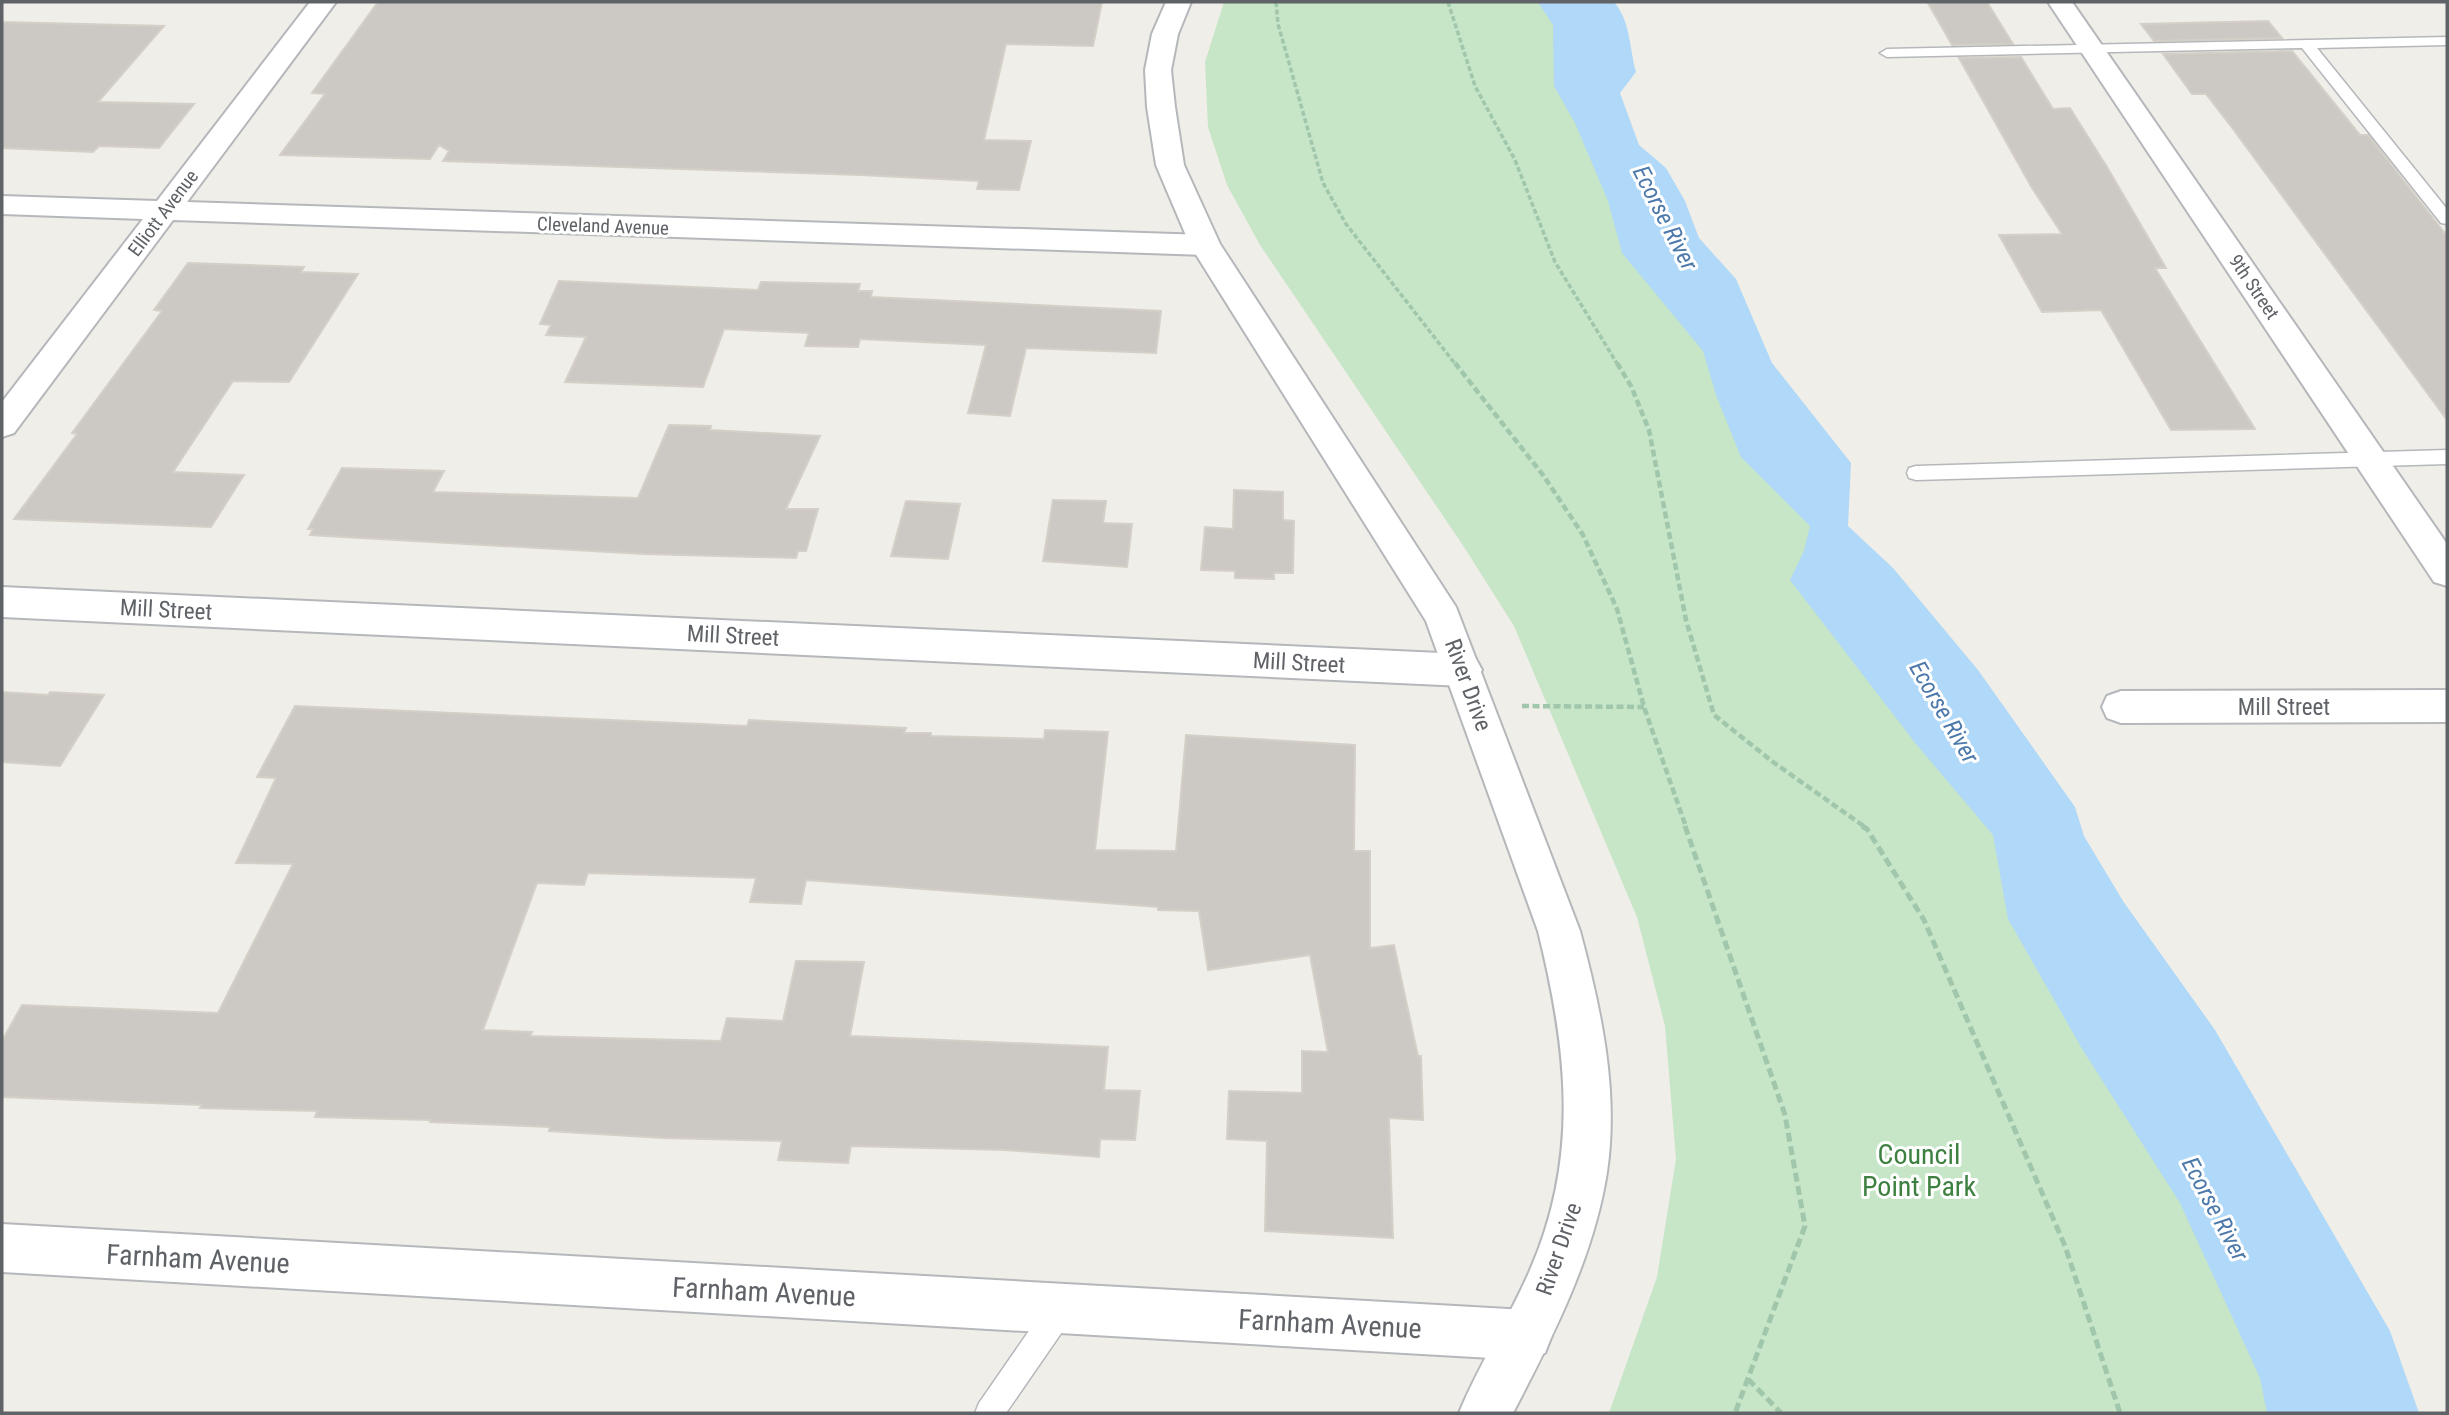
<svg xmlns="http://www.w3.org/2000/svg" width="2449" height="1415" font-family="'Roboto Condensed',sans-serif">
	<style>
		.green { fill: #c7e5c7 }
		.water { fill: #b0d8f8 }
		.building { fill: #ccc9c4; stroke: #d4d0c7; stroke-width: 2 }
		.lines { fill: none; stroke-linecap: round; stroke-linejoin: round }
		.service-casing { stroke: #b5b7bb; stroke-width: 3 }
		.minor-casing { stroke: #b5b7bb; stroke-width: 4 }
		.tertiary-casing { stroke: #b5b7bb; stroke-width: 4 }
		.path-far2 { stroke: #a0c6ac; stroke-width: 3.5; stroke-dasharray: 5 2.5; stroke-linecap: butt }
		.path-far1 { stroke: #a0c6ac; stroke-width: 4.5; stroke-dasharray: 7 3.5; stroke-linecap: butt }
		.path { stroke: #a0c6ac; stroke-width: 5; stroke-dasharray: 9 4.5; stroke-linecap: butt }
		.service { fill: #fff; fill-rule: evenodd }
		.minor { fill: #fff; fill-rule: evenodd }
		.tertiary { fill: #fff; fill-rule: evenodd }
		.labels { text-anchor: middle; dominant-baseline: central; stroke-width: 6; stroke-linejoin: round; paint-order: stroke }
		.far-street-label { font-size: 19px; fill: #5f6267; stroke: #fff }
		.street-label { font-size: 23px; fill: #5f6267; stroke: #fff }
		.water-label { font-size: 24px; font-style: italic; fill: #4c79aa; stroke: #fff }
		.near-park-label { font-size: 28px; fill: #3d8040; stroke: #fff }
		.near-street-label { font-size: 28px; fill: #5f6267; stroke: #fff }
	</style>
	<rect width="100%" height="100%" fill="#f0eee8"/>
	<path class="green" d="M 1224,2 L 1586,2 L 1616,118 L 2325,1413 L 1609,1413 L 1657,1277 L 1676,1159 L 1665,1026 L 1637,917 L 1514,626 L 1464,547 L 1260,245 L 1227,185 L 1208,127 L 1205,62 Z"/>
	<path class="water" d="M 1538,2 L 1614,2 C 1631,22 1629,47 1636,72 L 1620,93 L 1639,145 L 1666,168 L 1685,201 L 1699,238 L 1736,279 L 1772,363 L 1851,463 L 1848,526 L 1893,568 L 1978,670 L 2075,807 L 2084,836 L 2123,901 L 2215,1030 L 2390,1331 L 2419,1413 L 2267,1413 L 2260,1378 L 2180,1203 L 2081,1047 L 2008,919 L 1993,835 L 1916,744 L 1790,580 L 1804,551 L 1810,526 L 1741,457 L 1716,395 L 1703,351 L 1622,253 L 1608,201 L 1575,123 L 1554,86 L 1553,25 Z"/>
	<path class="building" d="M 378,2 L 1102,2 L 1093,46 L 1006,44 L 984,140 L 1031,141 L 1019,190 L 977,189 L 979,181 L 861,175 L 443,161 L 449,151 L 439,145 L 430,159 L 280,155 L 325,94 L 312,93 Z
		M 1987,2 L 2013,44 L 1952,45 L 1928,3 Z
		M 2268,21 L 2282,38 L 2154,41 L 2141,24 Z
		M 2,22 L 164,26 L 98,102 L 194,104 L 159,148 L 99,146 L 93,152 L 2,148 Z
		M 2292,51 L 2360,135 L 2368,135 L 2447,236 L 2447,420 L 2233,129 L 2206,94 L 2192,94 L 2163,54 Z
		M 2021,57 L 2053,109 L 2070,108 L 2107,167 L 2166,268 L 2155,268 L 2255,429 L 2171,430 L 2101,310 L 2042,312 L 1999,235 L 2062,234 L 2032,188 L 1959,58 Z
		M 188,263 L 304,267 L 301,272 L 358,274 L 289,382 L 233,381 L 173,472 L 244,475 L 211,527 L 14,519 L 77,434 L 72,433 L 162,311 L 154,310 Z
		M 559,281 L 758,290 L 761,282 L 860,284 L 858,291 L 872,291 L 871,297 L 1161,311 L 1156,353 L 1026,348 L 1010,416 L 968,413 L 986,345 L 860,339 L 858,347 L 805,346 L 809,333 L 724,329 L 703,387 L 565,382 L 586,337 L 546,335 L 551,325 L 540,324 Z
		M 669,425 L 711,426 L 710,430 L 820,436 L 786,509 L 818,509 L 806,551 L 798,551 L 796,558 L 644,554 L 310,535 L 313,529 L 308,529 L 342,468 L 444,471 L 433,492 L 638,498 Z
		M 1234,490 L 1283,492 L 1283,520 L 1294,521 L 1293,573 L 1274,573 L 1274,579 L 1235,578 L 1235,571 L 1201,570 L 1205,527 L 1233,529 Z
		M 1053,500 L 1106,501 L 1103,523 L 1132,524 L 1127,567 L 1043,561 Z
		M 906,501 L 960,504 L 948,559 L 891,556 Z
		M 2,692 L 48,695 L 50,692 L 104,695 L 60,766 L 2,762 Z
		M 295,706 L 747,726 L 749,720 L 906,728 L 904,733 L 931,733 L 931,736 L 1044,739 L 1045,730 L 1108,732 L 1095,850 L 1176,851 L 1186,735 L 1355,745 L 1354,851 L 1370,851 L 1370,948 L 1394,945 L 1418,1056 L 1421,1056 L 1423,1120 L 1389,1118 L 1393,1238 L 1265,1231 L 1267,1141 L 1227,1139 L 1229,1091 L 1302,1093 L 1302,1051 L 1328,1052 L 1310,955 L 1208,970 L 1199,911 L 1158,910 L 1158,907 L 806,880 L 801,904 L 750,902 L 756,878 L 588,873 L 584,885 L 537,883 L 483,1030 L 532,1032 L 530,1036 L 721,1041 L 727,1018 L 783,1021 L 796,961 L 864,962 L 850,1036 L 1108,1047 L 1104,1090 L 1140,1091 L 1135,1140 L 1100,1139 L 1099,1157 L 1005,1150 L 851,1146 L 848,1163 L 778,1160 L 782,1141 L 664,1138 L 549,1131 L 550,1127 L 430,1122 L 431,1120 L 315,1117 L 317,1111 L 200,1108 L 202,1105 L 2,1097 L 2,1041 L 22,1005 L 218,1013 L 293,864 L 236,863 L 276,778 L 257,777 Z"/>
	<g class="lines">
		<defs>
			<path id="service" d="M 2447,37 L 2447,45 L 2317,48 L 2447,209 L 2447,224 L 2441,223 L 2302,48 L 1887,57 L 1880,53 L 1887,49 Z
				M 2447,450 L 2447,464 L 1916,480 L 1909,478 L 1907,473 L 1909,468 L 1916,466 Z
				M 1061,1295 L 1071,1299 L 1075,1309 L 1071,1319 L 1006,1413 L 975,1413 L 979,1403 L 1051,1299 Z"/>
			<path id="minor" d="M 310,2 L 336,2 L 187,202 L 1205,235 L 1216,238 L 1220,245 L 1216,252 L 1205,255 L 173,220 L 14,433 L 2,437 L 2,402 L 143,219 L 2,214 L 2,196 L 157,201 Z
				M 2048,2 L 2072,2 L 2447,544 L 2447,586 L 2434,582 Z
				M 2,587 L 1463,654 L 1476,659 L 1482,670 L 1476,681 L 1463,686 L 2,617 Z
				M 2447,690 L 2447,722 L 2121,723 L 2107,718 L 2102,707 L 2107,696 L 2121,691 Z
				M 2,1224 L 1527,1310 L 1545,1317 L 1552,1335 L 1545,1353 L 1527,1360 L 2,1272 Z"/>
			<path id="tertiary" d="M 1166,2 L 1191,2 L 1178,34 L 1171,70 L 1175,107 L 1184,165 L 1220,244 L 1456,607 L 1580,931 C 1601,1009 1619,1091 1607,1172 C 1594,1257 1552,1338 1513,1413 L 1459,1413 C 1479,1364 1509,1319 1530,1270 C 1580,1156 1567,1048 1538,931 L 1426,621 L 1190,245 L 1156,165 L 1147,107 L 1145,70 L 1152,34 Z"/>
		</defs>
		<use href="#service" class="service-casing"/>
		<use href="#minor" class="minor-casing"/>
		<use href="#tertiary" class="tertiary-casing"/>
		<path class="path-far2" d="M 1276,2 L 1278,24 L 1323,183 L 1346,224 L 1456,365
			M 1448,2 L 1475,86 L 1515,160 L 1555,262 L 1618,365"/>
		<path class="path-far1" d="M 1455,363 L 1543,475 L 1583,535 L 1617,609 L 1644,707 L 1686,827
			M 1617,363 L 1631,386 L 1649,430 L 1686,620 L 1714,715 L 1773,762 L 1865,827
			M 1522,706 L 1644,707"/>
		<path class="path" d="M 1685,826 L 1785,1115 L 1805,1226 L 1735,1413
			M 1862,826 L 1867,829 L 1924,920 L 2065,1246 L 2120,1413
			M 1748,1379 L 1781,1413"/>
		<use href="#service" class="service"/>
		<use href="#minor" class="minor"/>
		<use href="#tertiary" class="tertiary"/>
	</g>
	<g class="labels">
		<g class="far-street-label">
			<text transform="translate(163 213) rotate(-53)">Elliott Avenue</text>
			<text transform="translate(603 226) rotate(2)">Cleveland Avenue</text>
			<text transform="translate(2254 287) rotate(56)">9th Street</text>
		</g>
		<g class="street-label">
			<text transform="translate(166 610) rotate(3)">Mill Street</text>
			<text transform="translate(733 636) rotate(3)">Mill Street</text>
			<text transform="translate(1299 663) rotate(3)">Mill Street</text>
			<text transform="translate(1468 685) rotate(70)">River Drive</text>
			<text x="2284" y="707">Mill Street</text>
			<text transform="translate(1559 1249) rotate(-71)">River Drive</text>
		</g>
		<g class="water-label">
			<text transform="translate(1665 218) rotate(63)">Ecorse River</text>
			<text transform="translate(1944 712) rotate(60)">Ecorse River</text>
			<text transform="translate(2215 1209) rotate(62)">Ecorse River</text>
		</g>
		<g class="near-park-label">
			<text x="1919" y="1154">Council<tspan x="1919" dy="32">Point Park</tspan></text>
		</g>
		<g class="near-street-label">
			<text transform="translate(198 1259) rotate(3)">Farnham Avenue</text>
			<text transform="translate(764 1292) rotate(3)">Farnham Avenue</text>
			<text transform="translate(1330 1324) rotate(3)">Farnham Avenue</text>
		</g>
	</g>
	<rect width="2449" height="1415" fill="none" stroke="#5f6267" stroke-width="7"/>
</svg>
